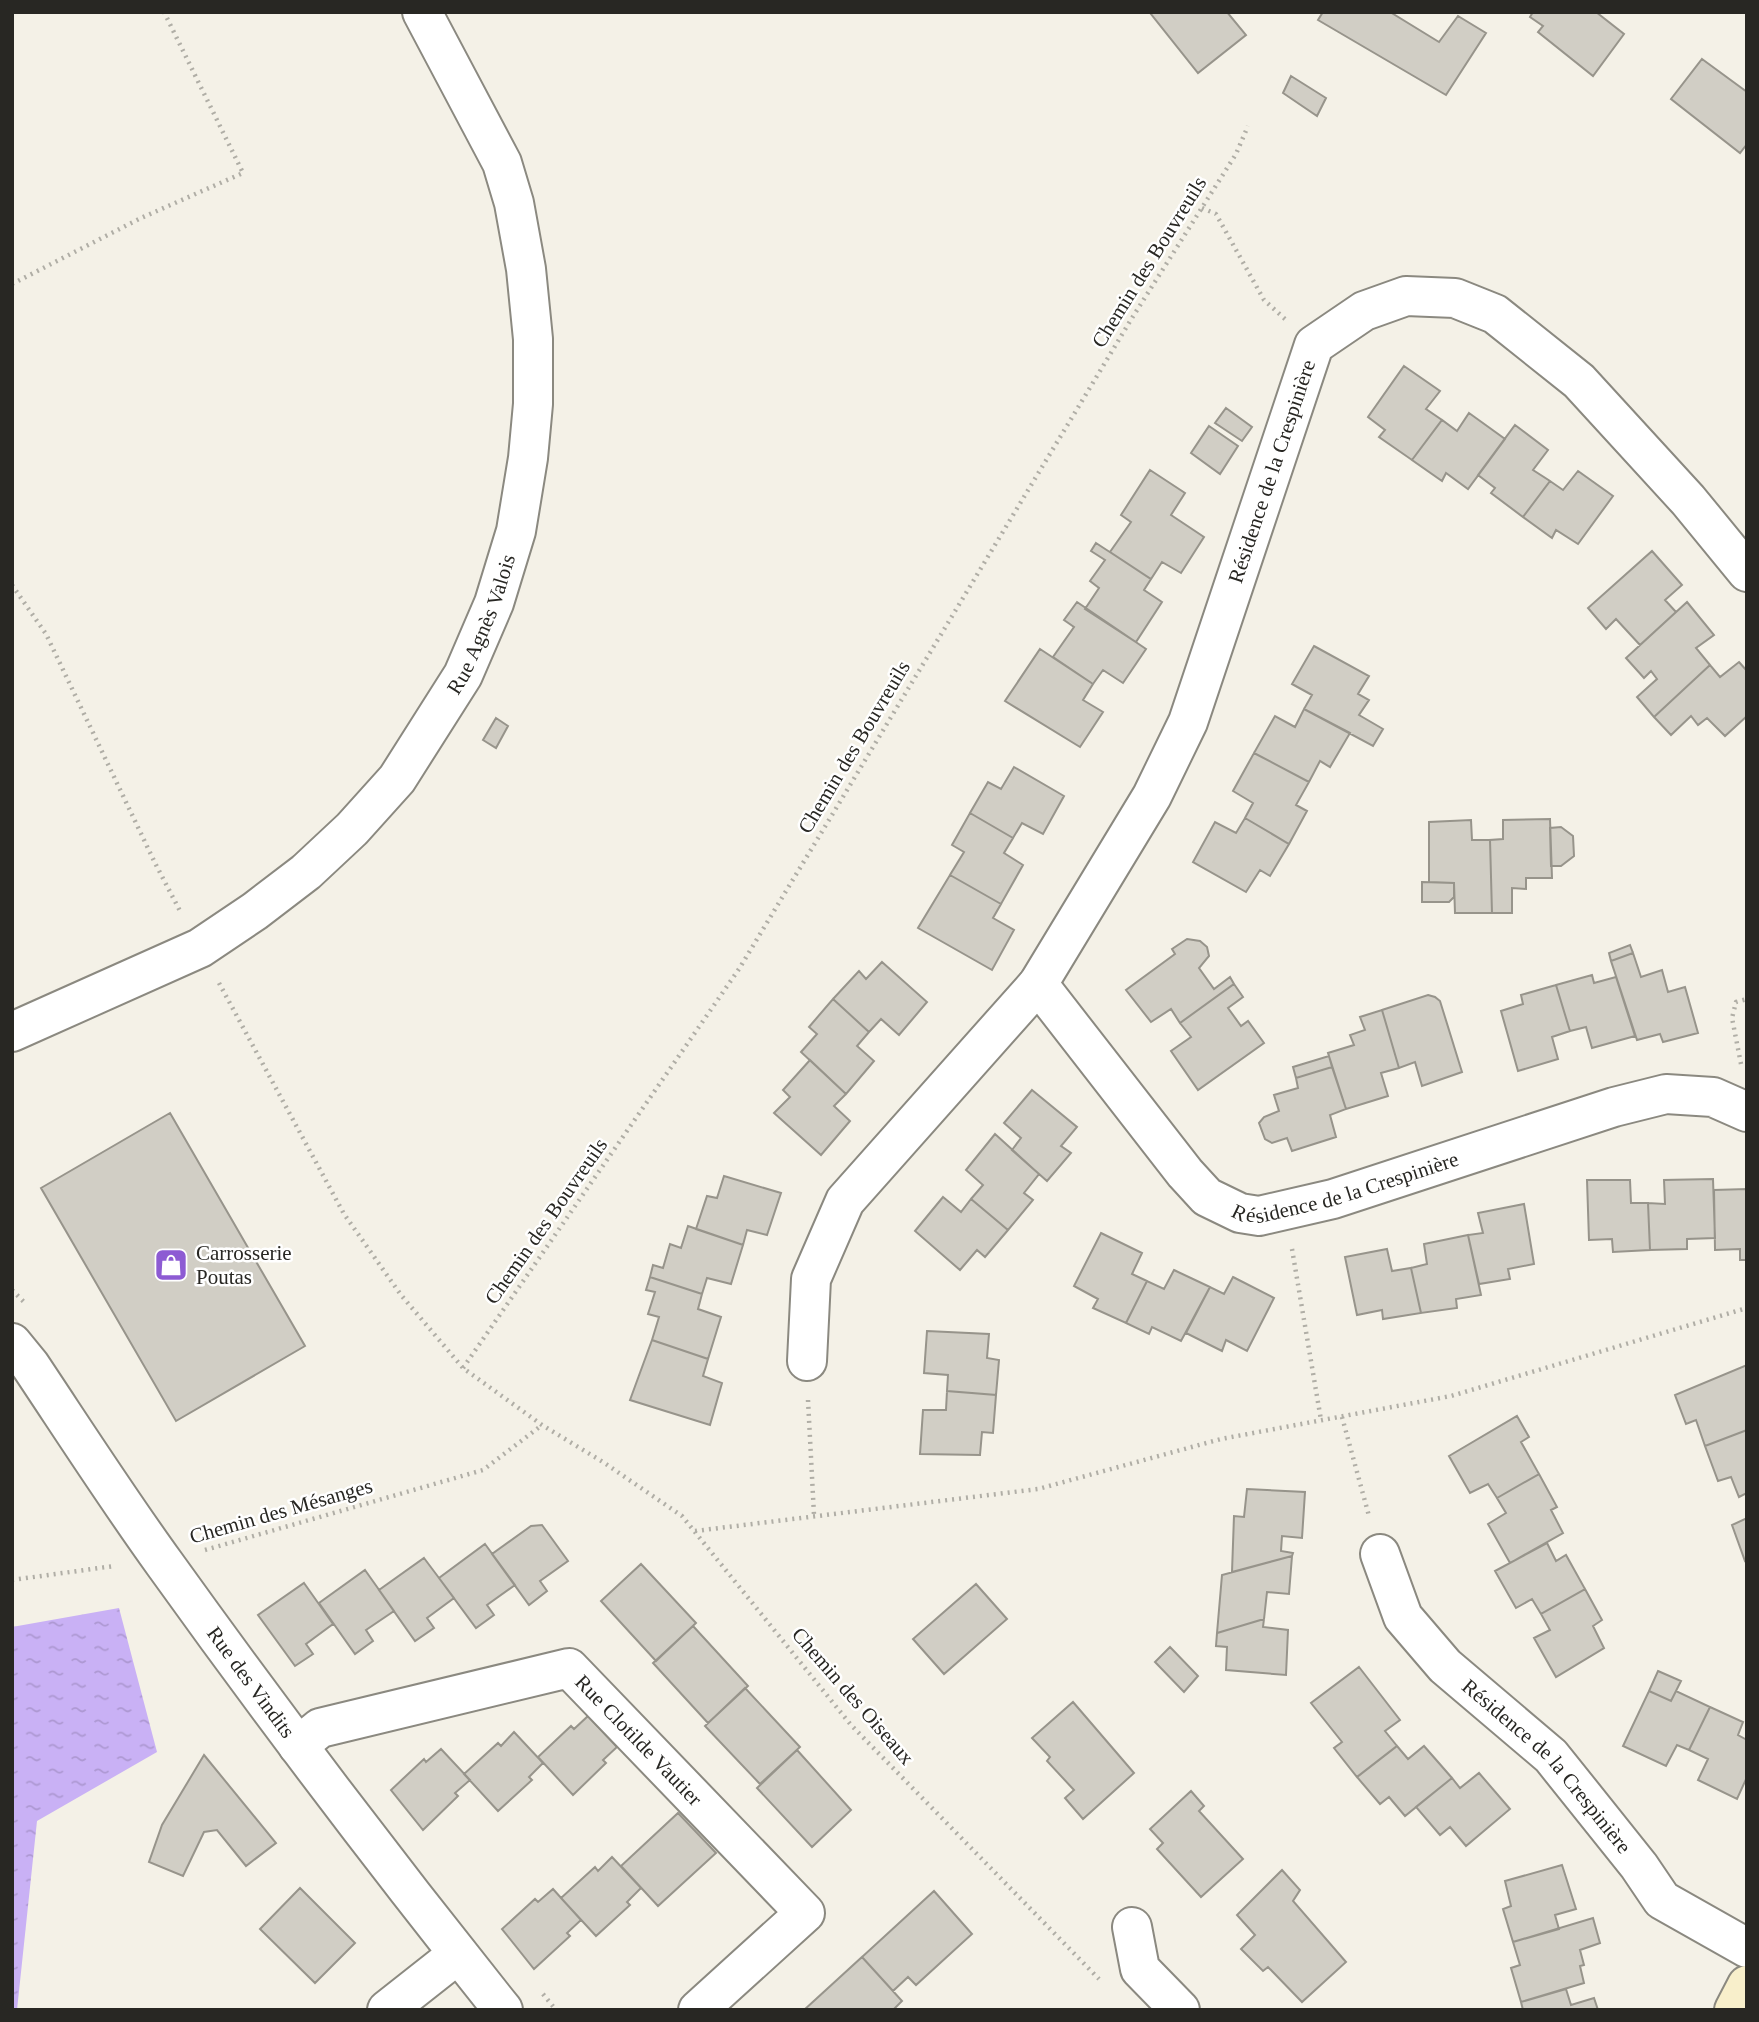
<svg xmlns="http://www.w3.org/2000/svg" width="1759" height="2022" font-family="'Times New Roman',serif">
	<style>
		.water { fill: url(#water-ripples) }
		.building { fill: #d1cec5; stroke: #97948b; stroke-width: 2 }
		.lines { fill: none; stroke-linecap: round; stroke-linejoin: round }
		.street-casing { stroke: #8b8980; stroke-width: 42 }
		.secondary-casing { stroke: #8b8980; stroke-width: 42 }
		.path { stroke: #b0aea6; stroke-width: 4.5; stroke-dasharray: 2 5; stroke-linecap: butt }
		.street { stroke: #fff; stroke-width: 38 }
		.secondary { stroke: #f8efcb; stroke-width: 38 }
		.labels { text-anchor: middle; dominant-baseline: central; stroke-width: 5; stroke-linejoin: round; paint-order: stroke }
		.street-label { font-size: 21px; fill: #282723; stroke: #fff }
		.poi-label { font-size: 21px; fill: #282723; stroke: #fff; text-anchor: start }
	</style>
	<defs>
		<pattern id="water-ripples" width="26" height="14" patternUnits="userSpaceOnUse" patternTransform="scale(1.75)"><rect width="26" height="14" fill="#c9b1f5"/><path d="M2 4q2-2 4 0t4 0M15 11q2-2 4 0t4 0" fill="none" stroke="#ad98d2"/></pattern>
	</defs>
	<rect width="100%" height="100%" fill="#f4f1e7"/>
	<path class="water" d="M 119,1608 L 157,1752 L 37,1821 L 17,2010 L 12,2010 L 12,1627 Z"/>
	<path class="building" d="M 1153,12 L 1227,12 L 1246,35 L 1198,73 L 1151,14 Z
		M 1323,12 L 1390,12 L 1439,42 L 1458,16 L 1486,33 L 1446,95 L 1318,20 Z
		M 1533,12 L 1596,12 L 1624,34 L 1593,76 L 1538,32 L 1543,26 L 1530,17 Z
		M 1702,59 L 1747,92 L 1747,144 L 1740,153 L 1671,99 Z
		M 1291,76 L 1326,98 L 1317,116 L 1283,93 Z
		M 1404,366 L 1440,391 L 1426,409 L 1442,420 L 1412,460 L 1379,437 L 1385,430 L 1368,417 Z
		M 1226,408 L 1252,427 L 1242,441 L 1215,423 Z
		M 1469,413 L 1505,439 L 1468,489 L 1446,473 L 1442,481 L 1412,460 L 1442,420 L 1457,431 Z
		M 1515,425 L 1548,450 L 1533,470 L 1550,481 L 1523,517 L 1491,493 L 1495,488 L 1478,475 Z
		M 1209,426 L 1238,446 L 1220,474 L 1191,453 Z
		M 1150,470 L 1185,493 L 1171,515 L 1204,537 L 1181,573 L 1162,562 L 1151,579 L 1110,552 L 1131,522 L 1121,515 Z
		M 1578,471 L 1613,496 L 1578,544 L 1556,530 L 1552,538 L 1523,517 L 1550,481 L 1563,490 Z
		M 1096,543 L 1151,579 L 1144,590 L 1162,602 L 1136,642 L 1085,609 L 1099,588 L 1090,581 L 1105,560 L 1091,551 Z
		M 1652,551 L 1682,585 L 1665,600 L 1676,612 L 1640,645 L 1616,619 L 1606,629 L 1588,608 Z
		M 1077,602 L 1146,649 L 1123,683 L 1103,670 L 1093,684 L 1053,657 L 1074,627 L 1064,620 Z
		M 1687,602 L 1714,635 L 1696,648 L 1710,665 L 1654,717 L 1637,697 L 1657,679 L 1651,671 L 1644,678 L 1626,658 Z
		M 1314,646 L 1369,676 L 1358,694 L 1369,700 L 1359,715 L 1383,729 L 1373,746 L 1304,709 L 1312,695 L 1292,684 Z
		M 1040,649 L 1093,684 L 1083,700 L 1103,712 L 1080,747 L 1005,701 Z
		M 1739,662 L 1747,671 L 1747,716 L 1725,736 L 1707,718 L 1698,725 L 1691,716 L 1671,735 L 1654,717 L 1710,665 L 1720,677 Z
		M 1304,709 L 1350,733 L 1330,767 L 1320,761 L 1309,782 L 1254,753 L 1275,716 L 1295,727 Z
		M 496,718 L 508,726 L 496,748 L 483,740 Z
		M 1254,753 L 1309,782 L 1296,805 L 1307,811 L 1289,844 L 1245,818 L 1253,803 L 1233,791 Z
		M 1014,767 L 1064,796 L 1043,834 L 1022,823 L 1013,838 L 970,813 L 988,782 L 1001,789 Z
		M 970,813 L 1013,838 L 1004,853 L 1023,865 L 1001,904 L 950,875 L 964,852 L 952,845 Z
		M 1245,818 L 1289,844 L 1270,876 L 1260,870 L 1246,892 L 1193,862 L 1215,822 L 1236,833 Z
		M 1550,819 L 1552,878 L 1526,878 L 1526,889 L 1512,888 L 1512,913 L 1492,913 L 1490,840 L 1503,839 L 1503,820 Z
		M 1471,820 L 1472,840 L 1490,840 L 1492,913 L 1455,913 L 1454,883 L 1429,882 L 1429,822 Z
		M 1561,827 L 1573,836 L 1574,856 L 1561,866 L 1551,866 L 1550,828 Z
		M 950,875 L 1001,904 L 993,918 L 1014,930 L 992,970 L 918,928 Z
		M 1422,882 L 1454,883 L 1454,897 L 1449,902 L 1422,902 Z
		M 1187,939 L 1200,941 L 1207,947 L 1209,956 L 1199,968 L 1214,989 L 1230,977 L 1234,984 L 1180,1023 L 1171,1009 L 1151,1022 L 1126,990 L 1175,954 L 1172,949 Z
		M 1630,945 L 1633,953 L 1611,961 L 1609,953 Z
		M 1633,953 L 1641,977 L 1662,970 L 1668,992 L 1685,987 L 1698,1033 L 1663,1042 L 1660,1034 L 1637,1040 L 1611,961 Z
		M 882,962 L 927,1002 L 899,1035 L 881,1019 L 869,1032 L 833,999 L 859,971 L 866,979 Z
		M 1592,975 L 1594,983 L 1616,977 L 1635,1036 L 1592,1048 L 1586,1027 L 1570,1031 L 1556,985 Z
		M 1234,984 L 1243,997 L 1228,1008 L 1241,1026 L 1248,1021 L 1264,1043 L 1198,1090 L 1171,1051 L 1191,1037 L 1180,1023 Z
		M 1556,985 L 1570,1031 L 1552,1037 L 1558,1059 L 1518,1071 L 1501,1011 L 1523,1004 L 1521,995 Z
		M 1428,995 L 1435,997 L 1440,1001 L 1462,1072 L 1422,1086 L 1415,1062 L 1399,1068 L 1382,1010 Z
		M 833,999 L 869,1032 L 857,1046 L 874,1061 L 846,1094 L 801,1052 L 817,1034 L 809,1027 Z
		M 1382,1010 L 1399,1068 L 1381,1073 L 1388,1096 L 1346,1109 L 1328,1053 L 1354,1045 L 1350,1035 L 1365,1030 L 1360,1017 Z
		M 1329,1056 L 1332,1067 L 1296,1078 L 1293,1067 Z
		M 810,1060 L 846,1094 L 834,1106 L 850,1121 L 821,1155 L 774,1113 L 790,1097 L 783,1090 Z
		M 1332,1067 L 1346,1109 L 1330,1115 L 1336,1137 L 1292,1151 L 1287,1138 L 1272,1143 L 1265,1139 L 1259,1123 L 1264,1117 L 1279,1111 L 1274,1095 L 1298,1088 L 1296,1078 Z
		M 1032,1090 L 1077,1127 L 1061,1146 L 1071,1153 L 1047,1181 L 1012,1150 L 1021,1138 L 1004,1123 Z
		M 170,1113 L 305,1346 L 176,1421 L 41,1188 Z
		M 995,1134 L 1039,1174 L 1024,1193 L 1033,1200 L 1008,1230 L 971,1199 L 983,1185 L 966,1170 Z
		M 724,1176 L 781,1193 L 767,1235 L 747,1230 L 743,1245 L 696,1229 L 707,1196 L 717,1198 Z
		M 1713,1179 L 1715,1238 L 1687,1239 L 1687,1249 L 1650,1250 L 1648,1203 L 1665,1204 L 1664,1180 Z
		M 1587,1180 L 1630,1180 L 1631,1203 L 1648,1203 L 1650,1250 L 1613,1252 L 1612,1239 L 1589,1240 Z
		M 1747,1189 L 1747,1260 L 1740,1260 L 1740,1249 L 1715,1250 L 1714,1190 Z
		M 943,1197 L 961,1212 L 971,1199 L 1008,1230 L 985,1257 L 977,1250 L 960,1270 L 915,1231 Z
		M 1524,1204 L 1534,1264 L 1508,1269 L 1510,1279 L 1479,1284 L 1468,1235 L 1483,1233 L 1478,1213 Z
		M 688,1226 L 743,1245 L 731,1284 L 707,1278 L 702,1294 L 650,1277 L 653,1265 L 663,1268 L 670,1244 L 681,1248 Z
		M 1101,1233 L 1142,1253 L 1132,1274 L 1147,1281 L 1126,1323 L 1093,1308 L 1098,1299 L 1074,1286 Z
		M 1468,1235 L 1481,1295 L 1456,1299 L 1457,1308 L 1421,1313 L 1411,1268 L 1427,1264 L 1424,1244 Z
		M 1387,1249 L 1392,1271 L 1411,1268 L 1421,1313 L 1383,1319 L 1382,1310 L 1357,1315 L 1345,1257 Z
		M 1174,1270 L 1210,1287 L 1181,1341 L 1152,1327 L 1149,1334 L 1126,1323 L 1147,1281 L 1164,1289 Z
		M 650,1277 L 702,1294 L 698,1309 L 721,1317 L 708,1359 L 652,1340 L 659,1317 L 648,1314 L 655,1292 L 646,1290 Z
		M 1233,1277 L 1274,1298 L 1247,1351 L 1226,1340 L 1222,1351 L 1186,1333 L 1210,1287 L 1224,1294 Z
		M 927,1331 L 989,1334 L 987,1358 L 999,1360 L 996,1395 L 947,1391 L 948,1375 L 924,1373 Z
		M 652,1340 L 708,1359 L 703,1376 L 722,1383 L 710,1425 L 630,1400 Z
		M 1747,1365 L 1747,1430 L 1705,1446 L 1696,1420 L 1686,1424 L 1675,1395 Z
		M 947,1391 L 996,1395 L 993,1433 L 982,1432 L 980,1455 L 920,1454 L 923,1410 L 946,1410 Z
		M 1517,1416 L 1529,1437 L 1521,1442 L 1539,1474 L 1497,1498 L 1488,1484 L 1470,1493 L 1449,1456 Z
		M 1747,1430 L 1747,1493 L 1739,1497 L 1731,1477 L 1718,1481 L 1705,1446 Z
		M 1539,1474 L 1557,1507 L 1551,1510 L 1563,1533 L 1510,1563 L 1488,1524 L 1506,1513 L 1497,1498 Z
		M 1247,1489 L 1305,1492 L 1302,1538 L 1282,1536 L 1281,1551 L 1293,1553 L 1292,1556 L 1232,1572 L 1234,1516 L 1244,1517 Z
		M 1747,1518 L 1747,1560 L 1745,1561 L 1732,1525 Z
		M 542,1525 L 568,1561 L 540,1581 L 547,1591 L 529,1605 L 492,1554 L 531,1526 Z
		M 1547,1543 L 1556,1561 L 1566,1555 L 1585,1589 L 1541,1614 L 1532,1599 L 1516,1608 L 1495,1571 Z
		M 485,1544 L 515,1585 L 487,1605 L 494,1615 L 476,1628 L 439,1578 Z
		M 1292,1556 L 1289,1594 L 1267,1592 L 1264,1619 L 1217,1633 L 1222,1575 Z
		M 424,1558 L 454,1598 L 427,1618 L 434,1628 L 415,1641 L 379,1590 Z
		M 641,1564 L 696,1623 L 656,1661 L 601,1601 Z
		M 365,1570 L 394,1611 L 366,1630 L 373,1641 L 355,1654 L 319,1603 Z
		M 304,1583 L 333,1624 L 306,1644 L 313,1654 L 295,1666 L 258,1615 Z
		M 976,1584 L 1007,1619 L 944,1674 L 913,1639 Z
		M 1585,1589 L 1602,1620 L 1593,1626 L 1604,1648 L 1556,1677 L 1534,1638 L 1550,1630 L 1541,1614 Z
		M 1264,1619 L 1263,1627 L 1288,1630 L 1286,1675 L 1226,1670 L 1227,1647 L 1216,1646 L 1217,1633 Z
		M 693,1626 L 748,1686 L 708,1723 L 653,1663 Z
		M 1170,1647 L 1198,1676 L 1184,1692 L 1155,1662 Z
		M 1359,1667 L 1400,1720 L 1385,1731 L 1397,1746 L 1357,1777 L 1334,1748 L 1342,1742 L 1311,1703 Z
		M 1658,1671 L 1681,1681 L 1671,1701 L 1649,1691 Z
		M 745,1688 L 800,1747 L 760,1784 L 705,1726 Z
		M 1649,1691 L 1671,1701 L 1676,1691 L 1710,1707 L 1689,1750 L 1677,1745 L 1666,1766 L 1623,1746 Z
		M 1073,1702 L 1134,1773 L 1083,1819 L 1065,1798 L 1074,1790 L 1047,1761 L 1050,1757 L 1032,1738 Z
		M 1710,1707 L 1743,1722 L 1738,1735 L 1747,1740 L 1747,1777 L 1737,1799 L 1698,1780 L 1708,1759 L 1689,1750 Z
		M 588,1716 L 617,1747 L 603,1760 L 606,1763 L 573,1795 L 538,1757 L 571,1726 L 574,1729 Z
		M 514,1732 L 543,1763 L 529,1777 L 532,1780 L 498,1811 L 464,1774 L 498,1743 L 501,1746 Z
		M 1397,1746 L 1408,1759 L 1424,1746 L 1452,1778 L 1405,1816 L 1389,1797 L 1380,1804 L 1357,1777 Z
		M 441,1749 L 470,1780 L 455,1793 L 458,1796 L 423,1830 L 391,1790 L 424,1759 L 426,1762 Z
		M 797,1750 L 851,1810 L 812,1847 L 757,1788 Z
		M 204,1755 L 276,1843 L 246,1866 L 217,1830 L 204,1832 L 183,1876 L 149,1862 L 162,1825 Z
		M 1479,1773 L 1510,1809 L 1466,1846 L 1450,1827 L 1440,1835 L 1416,1807 L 1452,1778 L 1460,1788 Z
		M 1191,1791 L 1204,1806 L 1199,1811 L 1243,1859 L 1201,1897 L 1157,1849 L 1163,1843 L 1150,1829 Z
		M 678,1813 L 716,1853 L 658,1906 L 621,1866 Z
		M 612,1857 L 641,1888 L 627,1902 L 630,1905 L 596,1936 L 561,1898 L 595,1867 L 598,1871 Z
		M 1562,1865 L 1576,1909 L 1555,1915 L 1559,1929 L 1513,1942 L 1503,1909 L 1511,1906 L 1505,1881 Z
		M 1282,1870 L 1300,1890 L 1293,1901 L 1346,1962 L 1302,2002 L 1268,1967 L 1263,1971 L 1241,1949 L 1255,1935 L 1237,1915 Z
		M 300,1888 L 355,1943 L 315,1983 L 260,1929 Z
		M 553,1889 L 581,1920 L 567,1933 L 570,1936 L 534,1969 L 502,1929 L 535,1899 L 538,1902 Z
		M 934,1891 L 972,1934 L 916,1985 L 908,1977 L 893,1991 L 862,1957 Z
		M 1593,1918 L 1600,1943 L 1580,1950 L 1584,1965 L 1580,1966 L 1584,1983 L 1521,2002 L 1511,1968 L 1520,1965 L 1513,1942 Z
		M 862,1957 L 902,2001 L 893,2010 L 804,2010 Z
		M 1566,1989 L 1571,2005 L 1594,1998 L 1598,2010 L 1523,2010 L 1521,2002 Z"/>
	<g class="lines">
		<defs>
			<g id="street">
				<path id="s1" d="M 1038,984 L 1185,1173 L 1207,1197 L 1240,1213 L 1259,1216 L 1333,1199 L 1614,1107 L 1666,1094 L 1713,1097 L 1747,1112"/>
				<path id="s2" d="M 12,1032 L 200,948 L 255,911 L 306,872 L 352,829 L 397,779 L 463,675 L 494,603 L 516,531 L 528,458 L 533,404 L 533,339 L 526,269 L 514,203 L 502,163 L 422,12"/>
				<path id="s3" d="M 12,1343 L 30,1365 C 74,1431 117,1498 164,1563 C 273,1715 386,1864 503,2010"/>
				<path id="s4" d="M 807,1361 L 811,1279 L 845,1201 L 1038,984 L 1152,796 L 1188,722 L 1314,345 L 1364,311 L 1406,296 L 1455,298 L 1495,314 L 1579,381 L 1688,500 L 1747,572"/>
				<path id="s5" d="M 1380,1554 L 1403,1617 L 1445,1666 L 1551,1756 L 1639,1866 L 1662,1900 L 1747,1948"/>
				<path id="s6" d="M 298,1746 L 320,1728 L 569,1668 L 805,1913 L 698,2010"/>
				<path d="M 1132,1927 L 1140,1969 L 1180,2010"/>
				<path d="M 387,2010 L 458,1954"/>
			</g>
			<path id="secondary" d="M 1734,2010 L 1747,1985"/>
		</defs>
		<use href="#street" class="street-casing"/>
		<use href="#secondary" class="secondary-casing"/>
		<path class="path" d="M 1202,208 L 1216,214 L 1264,300 L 1285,319
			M 12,284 L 141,218 L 243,173 L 164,12
			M 12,585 L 46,634 L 155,863 L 180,911
			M 219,983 L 344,1214 L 401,1295 L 463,1368 L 542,1425 L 603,1462 L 682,1516 L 851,1725 L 1099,1979
			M 1741,1064 L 1732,1018 L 1736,1002 L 1747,999
			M 1292,1249 L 1321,1420
			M 12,1290 L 24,1302
			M 463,1368 L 739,969 L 1132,318 L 1236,154 L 1248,126
			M 808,1400 L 814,1515
			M 1342,1417 L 1369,1516
			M 695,1531 L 1038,1489 L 1221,1439 L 1451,1396 L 1747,1308
			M 205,1550 L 483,1470 L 542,1425
			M 12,1580 L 114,1566
			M 543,1994 L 556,2010"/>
		<use href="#street" class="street"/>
		<use href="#secondary" class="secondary"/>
	</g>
	<defs>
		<symbol id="shop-square" viewBox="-11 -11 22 22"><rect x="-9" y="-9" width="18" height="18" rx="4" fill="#8d5bd3" stroke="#fff"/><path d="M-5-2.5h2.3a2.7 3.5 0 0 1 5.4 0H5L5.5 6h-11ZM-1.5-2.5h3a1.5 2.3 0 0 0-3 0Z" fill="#fff"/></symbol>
	</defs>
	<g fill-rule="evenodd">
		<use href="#shop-square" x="152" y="1246" width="38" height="38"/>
	</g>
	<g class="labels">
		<g class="street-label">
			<text transform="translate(1149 262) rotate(-58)">Chemin des Bouvreuils</text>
			<text stroke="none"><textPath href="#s4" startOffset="1024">Résidence de la Crespinière</textPath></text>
			<text stroke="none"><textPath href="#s2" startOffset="644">Rue Agnès Valois</textPath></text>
			<text transform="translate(854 747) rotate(-59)">Chemin des Bouvreuils</text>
			<text stroke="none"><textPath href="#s1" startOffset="418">Résidence de la Crespinière</textPath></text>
			<text transform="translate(546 1221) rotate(-55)">Chemin des Bouvreuils</text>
			<text transform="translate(281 1511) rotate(-16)">Chemin des Mésanges</text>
			<text stroke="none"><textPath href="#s3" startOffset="415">Rue des Vindits</textPath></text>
			<text transform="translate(853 1696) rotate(49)">Chemin des Oiseaux</text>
			<text stroke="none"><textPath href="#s6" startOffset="385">Rue Clotilde Vautier</textPath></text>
			<text stroke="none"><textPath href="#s5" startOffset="275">Résidence de la Crespinière</textPath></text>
		</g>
		<g class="poi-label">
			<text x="196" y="1253">Carrosserie<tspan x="196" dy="24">Poutas</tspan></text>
		</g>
	</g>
	<rect width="1759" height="2022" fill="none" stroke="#282723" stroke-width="28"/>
</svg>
